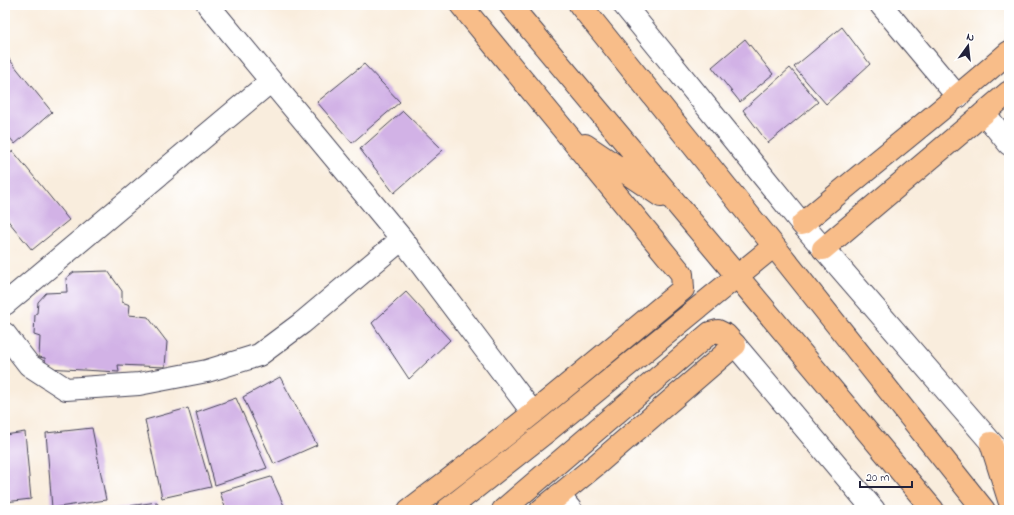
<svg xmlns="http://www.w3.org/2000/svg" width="1014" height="515" font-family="'Indie Flower',sans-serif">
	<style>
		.building { fill: #d2b2e6 }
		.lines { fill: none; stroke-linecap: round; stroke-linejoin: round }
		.minor-casing { stroke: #424053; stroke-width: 24 }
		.major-casing { stroke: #424053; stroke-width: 24 }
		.minor { stroke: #fff; stroke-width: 22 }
		.major { stroke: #f8bd89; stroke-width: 22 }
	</style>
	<rect width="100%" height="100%" fill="#fff"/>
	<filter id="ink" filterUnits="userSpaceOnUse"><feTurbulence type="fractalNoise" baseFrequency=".025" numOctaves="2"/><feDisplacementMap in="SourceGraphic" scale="8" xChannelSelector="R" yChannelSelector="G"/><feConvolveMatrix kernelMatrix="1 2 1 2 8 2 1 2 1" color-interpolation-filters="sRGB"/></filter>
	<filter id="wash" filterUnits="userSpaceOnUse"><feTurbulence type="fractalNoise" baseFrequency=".012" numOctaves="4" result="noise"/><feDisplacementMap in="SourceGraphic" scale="16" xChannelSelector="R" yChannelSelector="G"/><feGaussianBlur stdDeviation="0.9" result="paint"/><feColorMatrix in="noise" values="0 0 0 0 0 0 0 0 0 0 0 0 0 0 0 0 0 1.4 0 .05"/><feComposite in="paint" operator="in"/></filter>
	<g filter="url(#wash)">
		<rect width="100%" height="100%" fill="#f9eddd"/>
		<g id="blocks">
			<path class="building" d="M 842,27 L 870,64 L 826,104 L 794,67 Z
				M 745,39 L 773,74 L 740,102 L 712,67 Z
				M 5,54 L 52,112 L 15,144 L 5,132 Z
				M 364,64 L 400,102 L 352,143 L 317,102 Z
				M 790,68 L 818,102 L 768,143 L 743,110 Z
				M 403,111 L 443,150 L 394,193 L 360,149 Z
				M 13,151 L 69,220 L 32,250 L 5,217 L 5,157 Z
				M 108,271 L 122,291 L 122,302 L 130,305 L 129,315 L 148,317 L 167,342 L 165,367 L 118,365 L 119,372 L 46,368 L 45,358 L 39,357 L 40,337 L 34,335 L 35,314 L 37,313 L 38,302 L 46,293 L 67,292 L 66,278 L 74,272 Z
				M 406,292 L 450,340 L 409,379 L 372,323 Z
				M 280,377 L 317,445 L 274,464 L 243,397 Z
				M 236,398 L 267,468 L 215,485 L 196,412 Z
				M 188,408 L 211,487 L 162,498 L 145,420 Z
				M 92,428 L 106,500 L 52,508 L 46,433 Z
				M 25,432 L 31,499 L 5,502 L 5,435 Z
				M 271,477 L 286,510 L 226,510 L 220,492 Z
				M 157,502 L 160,510 L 108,510 L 108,509 Z"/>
		</g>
	</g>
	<g filter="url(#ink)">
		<use href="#blocks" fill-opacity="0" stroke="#424053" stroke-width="1"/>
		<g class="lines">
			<defs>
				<path id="minor" d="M 208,5 L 402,239 L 533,413
					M 624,5 L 802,224 L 1009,463
					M 881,5 L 958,97
					M 984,113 L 1009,144
					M 5,304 L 271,81
					M 5,334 L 29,365 L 66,389 L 139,384 L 207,371 L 259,355 L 302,323 L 402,239
					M 735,345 L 874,510
					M 559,495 L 571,510"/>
				<path id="major" d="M 510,5 L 933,510
					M 580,5 L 774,246 L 984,510
					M 585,145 L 661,196
					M 802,224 C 870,166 941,112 1009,52
					M 823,249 L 1009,92
					M 991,443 L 1009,500
					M 409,510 C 503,440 593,364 683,289 L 682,274 L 461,5
					M 447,510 L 546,432 L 774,246
					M 503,510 L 710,333 L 718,331 L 726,335 L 735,345 L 595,466 L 541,510"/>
			</defs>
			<use href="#minor" class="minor-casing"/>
			<use href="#major" class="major-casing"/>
			<use href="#minor" class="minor"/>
			<use href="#major" class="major"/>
		</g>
	</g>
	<rect width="1014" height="515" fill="none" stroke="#fff" stroke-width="20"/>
	<g transform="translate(968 46) rotate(15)" stroke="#ffffff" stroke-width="3" paint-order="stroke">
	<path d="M0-3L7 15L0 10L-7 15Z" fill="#22223b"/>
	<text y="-6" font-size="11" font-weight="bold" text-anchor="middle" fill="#22223b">N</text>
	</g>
	<path d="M860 481v6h52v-6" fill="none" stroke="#22223b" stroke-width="2"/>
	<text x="866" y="481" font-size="12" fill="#22223b" stroke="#ffffff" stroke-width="3" paint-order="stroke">20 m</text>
</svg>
